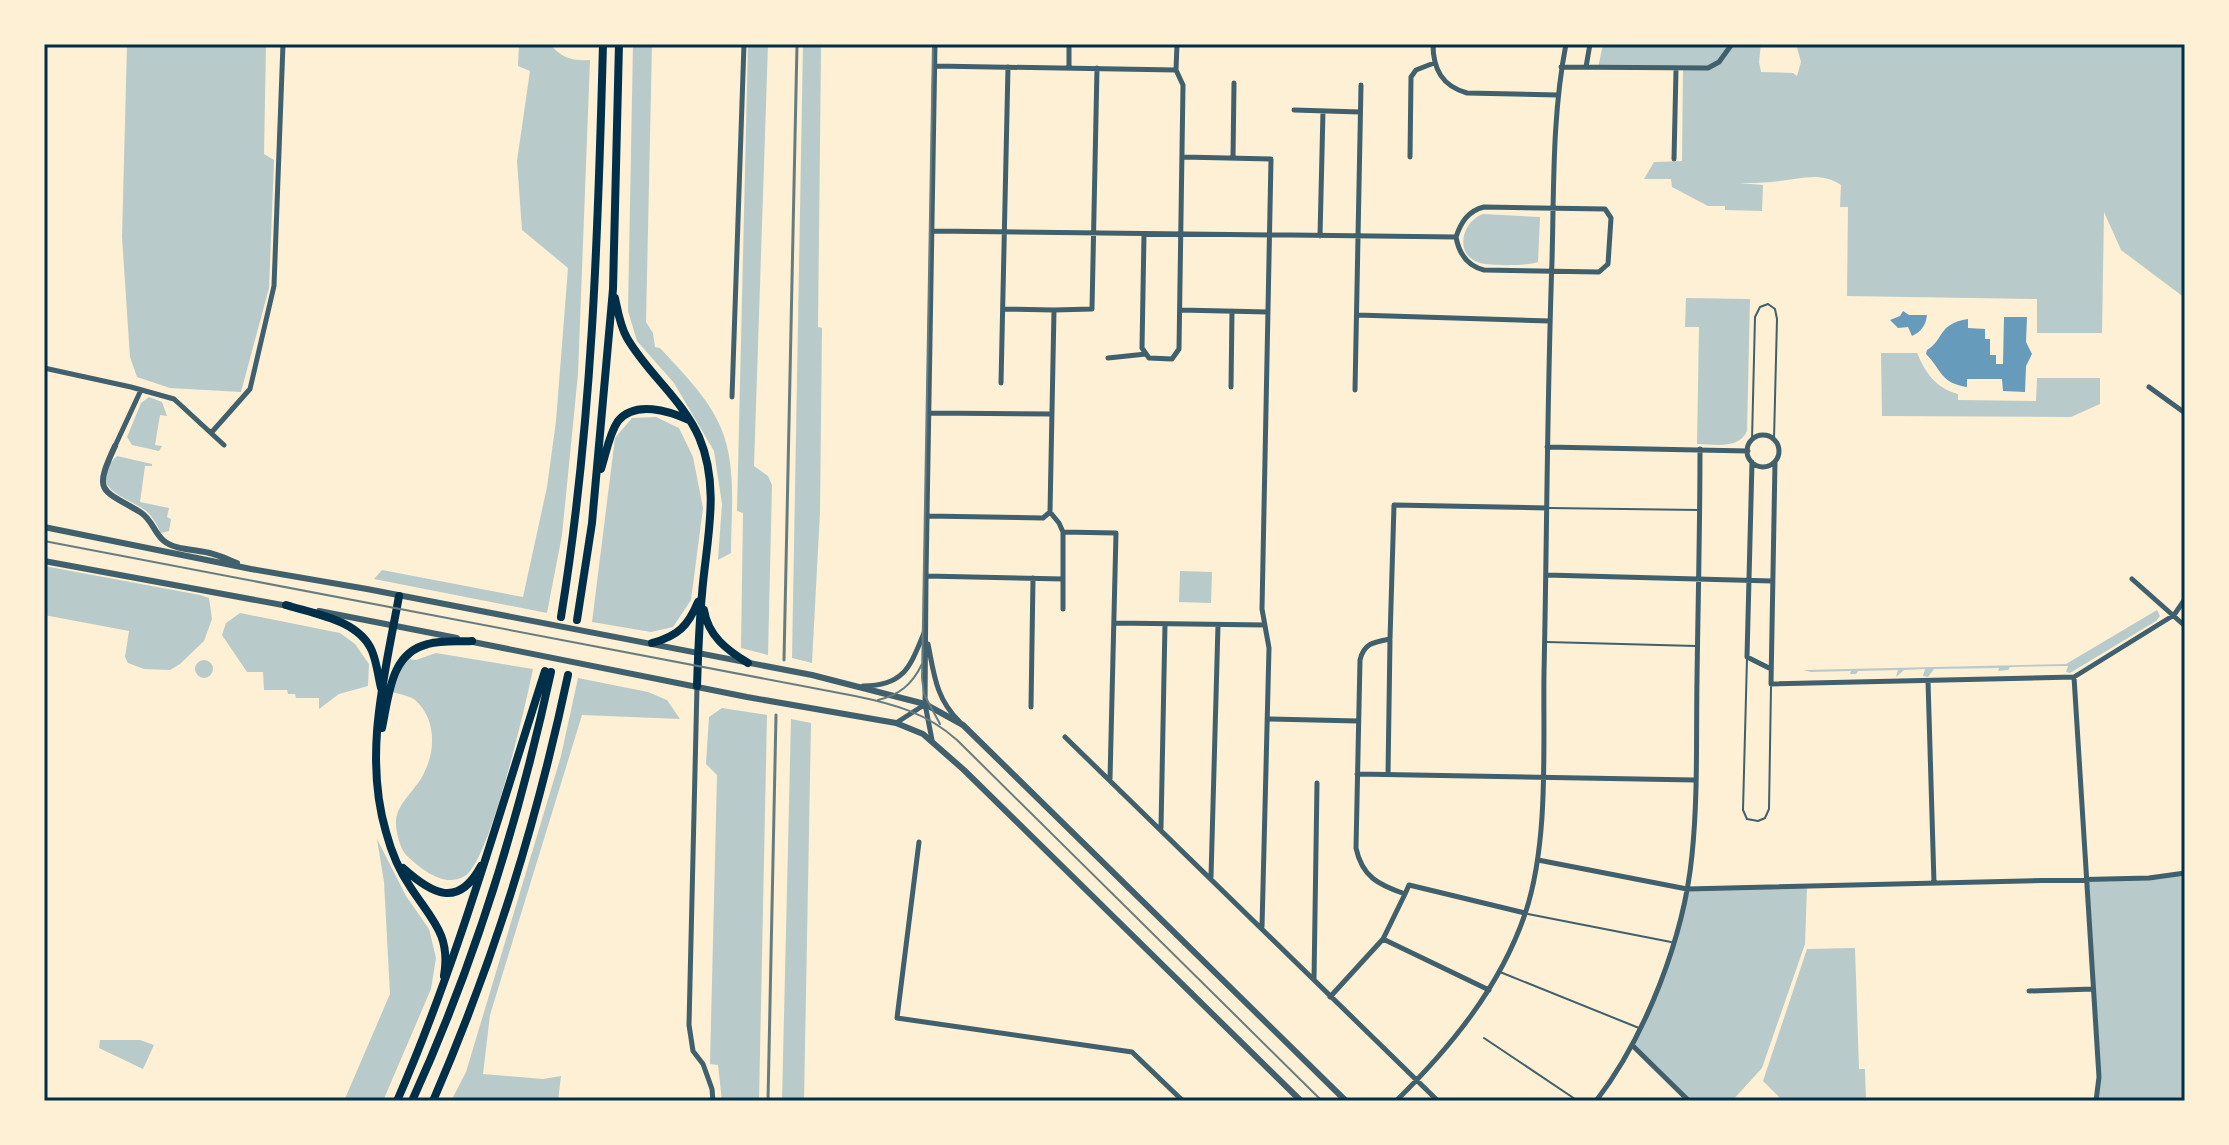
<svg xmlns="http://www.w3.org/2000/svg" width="2229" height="1145" font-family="'Fira Sans',sans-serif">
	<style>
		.green { fill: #b9caca }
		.water { fill: #669bbc }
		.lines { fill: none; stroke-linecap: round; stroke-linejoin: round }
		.service { stroke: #3f606c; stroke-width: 2 }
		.minor { stroke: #3f606c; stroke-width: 5 }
		.tertiary { stroke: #3f606c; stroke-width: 6 }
		.trunk { stroke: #003049; stroke-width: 8 }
		.tram { stroke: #657d81; stroke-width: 2 }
		.rail { stroke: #657d81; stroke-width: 3 }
		.neatline { fill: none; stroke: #003049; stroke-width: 3 }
	</style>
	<rect width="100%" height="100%" fill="#fdf0d5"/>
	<path class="green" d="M 127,44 L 266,45 L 264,154 L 274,160 L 269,288 L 241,392 L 170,388 L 137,377 L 130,357 L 122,237 Z
		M 519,44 L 550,44 C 561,58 572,61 590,60 L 578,374 L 562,535 L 547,613 L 374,579 L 382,570 L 523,597 L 547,487 L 556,421 L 568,268 L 522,230 L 517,161 L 530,71 L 518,66 Z
		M 633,44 L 652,44 L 646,322 L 653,333 L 655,347 L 660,348 C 682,372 708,397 721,428 C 737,466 731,512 731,553 L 718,560 L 722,504 L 714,451 L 674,383 L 637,341 L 628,311 Z
		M 748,44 L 768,44 L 754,466 L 768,476 L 772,485 L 768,655 L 741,648 L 743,513 L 737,511 Z
		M 803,44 L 820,44 L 821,49 L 818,327 L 822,328 L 820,512 L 812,663 L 792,658 Z
		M 1603,44 L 1761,44 L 1759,62 L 1761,72 L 1793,73 L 1797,76 L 1801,62 L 1796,44 L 2185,44 L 2185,298 L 2121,250 L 2104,212 L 2102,333 L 2037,333 L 2037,299 L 1847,296 L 1848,207 L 1840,207 L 1841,185 C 1820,170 1796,180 1772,182 C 1761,183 1750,183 1739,183 L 1763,185 L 1762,211 L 1725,210 L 1725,206 L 1708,206 L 1672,187 L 1671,179 L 1644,179 L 1654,162 L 1682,161 L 1683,70 L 1598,68 Z
		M 1483,214 L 1540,217 L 1538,262 C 1527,266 1491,266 1480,263 C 1453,255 1462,221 1483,214 Z
		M 1686,298 L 1750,299 L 1747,431 C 1739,450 1714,444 1697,444 L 1699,327 L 1685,327 Z
		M 1881,353 L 1917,353 C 1926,374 1936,388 1958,394 L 1958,400 L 2036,401 L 2037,378 L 2100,378 L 2100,404 L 2071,417 L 1882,416 Z
		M 149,397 L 162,402 L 167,416 L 160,415 L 155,445 L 162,446 L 159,451 L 132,445 L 127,437 L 141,403 Z
		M 656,417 L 679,428 L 693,457 L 703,508 L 691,600 L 673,627 L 651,632 L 592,622 L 615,438 L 632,418 Z
		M 117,456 L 152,464 L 152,466 L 145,466 L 140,502 L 169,508 L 167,517 L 171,519 L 169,531 L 161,533 C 157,525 153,517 146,511 C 129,497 83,488 117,456 Z
		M 44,566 L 200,595 L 209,598 L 212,619 L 204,641 L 180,664 L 170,670 L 144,669 L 128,663 L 125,657 L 129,631 L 44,615 Z
		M 1180,571 L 1212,572 L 1211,603 L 1179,602 Z
		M 2157,610 L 2160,616 L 2156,621 L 2070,673 L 2066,672 L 2068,666 L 2010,667 L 2008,670 L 1998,671 L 1999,668 L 1934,669 L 1928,677 L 1923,676 L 1925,669 L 1904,670 L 1896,677 L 1898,670 L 1858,671 L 1856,674 L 1850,674 L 1851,671 L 1811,672 L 1803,670 L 2066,664 Z
		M 240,613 L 340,633 L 355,644 L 369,664 L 368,686 L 339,694 L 319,709 L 319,698 L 296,698 L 295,694 L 288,694 L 287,690 L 264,690 L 263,672 L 247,672 L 222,635 L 226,623 Z
		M 436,653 L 533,669 C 526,704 490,860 465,876 C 444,889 420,868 406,855 C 400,849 395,829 396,820 C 398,802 417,789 424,773 C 436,750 436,718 415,700 C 410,696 399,694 392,692 L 398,673 L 408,659 L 416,660 Z
		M195 669a9 9 0 1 1 18 0a9 9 0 1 1-18 0Z
		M 578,678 L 648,692 L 667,700 L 680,719 L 582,715 L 490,1015 L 483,1074 L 543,1079 L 561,1076 L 558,1101 L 451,1101 L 466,1072 L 561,756 Z
		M 722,708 L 767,715 L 759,1101 L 722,1101 L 718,1065 L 710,1064 L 717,775 L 706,764 L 709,717 Z
		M 791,719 L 811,723 L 804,1101 L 782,1101 Z
		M 377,839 L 406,896 L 429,929 L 436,958 L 431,989 L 383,1101 L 344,1101 L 390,994 L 384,882 Z
		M 2185,873 L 2185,1101 L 2096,1101 L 2099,1077 L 2086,879 L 2149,878 Z
		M 1807,887 L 1805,944 L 1762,1068 L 1732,1101 L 1689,1101 L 1632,1045 L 1668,959 L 1687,889 Z
		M 1855,948 L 1859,1069 L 1865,1069 L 1866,1101 L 1783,1101 L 1763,1081 L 1807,949 Z
		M 100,1040 L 140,1040 L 154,1045 L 143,1069 L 99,1048 Z"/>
	<path class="water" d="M 1903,311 L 1909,315 L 1927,315 C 1926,325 1921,332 1912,336 L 1908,327 L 1898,328 L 1890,320 L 1900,316 Z
		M 2004,317 L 2027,317 L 2026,342 L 2032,354 L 2026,366 L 2025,392 L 2003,391 L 2002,379 L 1967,379 L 1967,387 C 1940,383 1942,370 1926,354 L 1927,350 C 1945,339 1937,324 1968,319 L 1968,328 L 1985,329 L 1985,339 L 1990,339 L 1990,355 L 1996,355 L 1996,364 L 2003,364 Z"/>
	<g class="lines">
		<path class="service" d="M 1752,440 L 1755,317 L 1760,307 L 1768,304 L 1775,309 L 1777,319 L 1774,439
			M 1549,508 L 1699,510
			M 1547,642 L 1696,646
			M 1747,658 L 1743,810 L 1747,819 L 1758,821 L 1765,818 L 1769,809 L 1771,687
			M 1528,914 L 1671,942
			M 1500,972 L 1639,1028
			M 1484,1038 L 1578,1101"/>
		<path class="minor" d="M 1433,44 C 1433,69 1442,86 1467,93 L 1558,95
			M 44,47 L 47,44
			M 935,66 L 1176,70
			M 1561,67 L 1708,68 L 1719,62 L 1732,44
			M 1586,67 L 1590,44
			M 1069,68 L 1069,44
			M 1294,110 L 1360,112
			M 1183,157 L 1271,159 L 1262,609 L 1269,648 L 1262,927
			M 1410,157 L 1411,77 L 1416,70 L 1434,63
			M 1233,158 L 1234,83
			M 1674,159 L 1676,70
			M 1484,207 L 1605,209 L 1611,218 L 1608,264 L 1599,272 L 1484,270 C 1468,266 1459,254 1456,237 C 1461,222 1468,211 1484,207 Z
			M 934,231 L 1456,237
			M 1144,234 L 1142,348 L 1149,358 L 1172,359 L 1179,349 L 1183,85 L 1176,70 L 1177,44
			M 1320,236 L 1323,111
			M 1003,309 L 1054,310
			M 1180,310 L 1268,312
			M 1357,315 L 1550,321
			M 1108,358 L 1146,354
			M 44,368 L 131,387 L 174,399 L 224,445
			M 1001,383 L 1008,67
			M 1231,387 L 1232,311
			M 2149,387 L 2185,413
			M 1355,390 L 1361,85
			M 732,397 L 744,44
			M 929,413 L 1052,414
			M 211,433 L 250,389 L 274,286 L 283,44
			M1747 451a16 16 0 1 1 32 0a16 16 0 1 1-32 0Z
			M 115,446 L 141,390
			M 1547,447 L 1748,451
			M 1752,462 L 1747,657 L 1771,669
			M 1775,462 L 1771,684 L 2074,677 L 2174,615 L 2185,599
			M 927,516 L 1043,518 L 1050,512
			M 1063,532 L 1116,533 L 1110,779
			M 1546,575 L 1772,581
			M 926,576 L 1063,579
			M 2132,579 L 2185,626
			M 1063,609 L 1063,532 L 1059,523 L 1050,512 L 1054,310 L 1092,309 L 1097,68
			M 1115,623 L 1265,625
			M 928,644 C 934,674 936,699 959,721
			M 2074,677 L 2099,1077 L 2096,1101
			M 1928,681 L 1934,883
			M 697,686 L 689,1025 L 693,1051 L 703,1064 L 712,1089 L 713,1101
			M 863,686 C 904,686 910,667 924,633
			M 1031,707 L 1033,578
			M 1267,719 L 1358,721
			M 896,723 L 924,705
			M 1065,737 L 1438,1101
			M 932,740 L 925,704 L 926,576 L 935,44
			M 1357,774 L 1695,780
			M 1388,775 L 1390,640
			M 1161,828 L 1165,624
			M 919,842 L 897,1018 L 1132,1052 L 1183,1101
			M 1538,860 L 1687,889 L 2149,878 L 2185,873
			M 1211,877 L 1218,625
			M 1405,894 L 1409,885 L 1525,913
			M 1383,939 L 1489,990
			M 1314,980 L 1317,783
			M 2029,991 L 2093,989
			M 1330,997 L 1383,939 L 1405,894 C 1379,885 1362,877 1356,848 L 1360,660 C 1364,643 1374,642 1390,639 L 1394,505 L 1547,508
			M 1632,1045 L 1689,1101
			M 1396,1101 C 1451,1047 1500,987 1525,914 C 1549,843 1543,748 1544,673 C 1547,536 1547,398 1552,261 C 1554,189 1552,116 1566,44
			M 1596,1101 C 1646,1036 1684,937 1692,855 C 1698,797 1696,738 1697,680 C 1698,603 1700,526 1700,449"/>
		<path class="tertiary" d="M 115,446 C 93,493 101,489 140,512 C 152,519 154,533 164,541 C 176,551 199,549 213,554 C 221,556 229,560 237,563
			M 44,527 L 251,569 L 367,589 L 812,675 L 925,704 L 963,725 L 1346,1101
			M 44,561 L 288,606
			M 319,611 L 457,638
			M 468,641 L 747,697 L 896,723 L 923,734 L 964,770 L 1301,1101"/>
		<path class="trunk" d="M 615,298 C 618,312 620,326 627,338 C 648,374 682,399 699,437 C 721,488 706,542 702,594 C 699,625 698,656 697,686
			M 601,469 C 606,454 609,434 618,421 C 635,400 669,411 689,420
			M 399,596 C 385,674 363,754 386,832 C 391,851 400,872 411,888 C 432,920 451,935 444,976
			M 286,605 C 315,614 359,620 372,651 C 377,663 378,676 381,688
			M 704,610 C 708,636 727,650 748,663
			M 561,617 C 592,427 598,236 603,44
			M 577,620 L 592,523 L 613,289 L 619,44
			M 652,643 C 678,636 688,626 698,602
			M 382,728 C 389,696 390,653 428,644 C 442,640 458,642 472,641
			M 403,868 C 432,894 458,909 481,866
			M 397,1101 C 458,961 498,816 545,671
			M 412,1101 C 475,963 519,819 551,672
			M 433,1101 C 494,960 536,825 568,675"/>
		<path class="tram" d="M 933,44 L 922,678 L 924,694 L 940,724
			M 44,541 L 855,696 C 894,704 927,713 957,740 L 1322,1101
			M 878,700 C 899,695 912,685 922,664"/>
		<path class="rail" d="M 784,660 L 797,44
			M 768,1101 L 776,715"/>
	</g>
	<rect width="2229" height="1145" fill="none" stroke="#fdf0d5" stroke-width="92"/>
	<rect x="46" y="46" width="2137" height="1053" class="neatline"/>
</svg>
